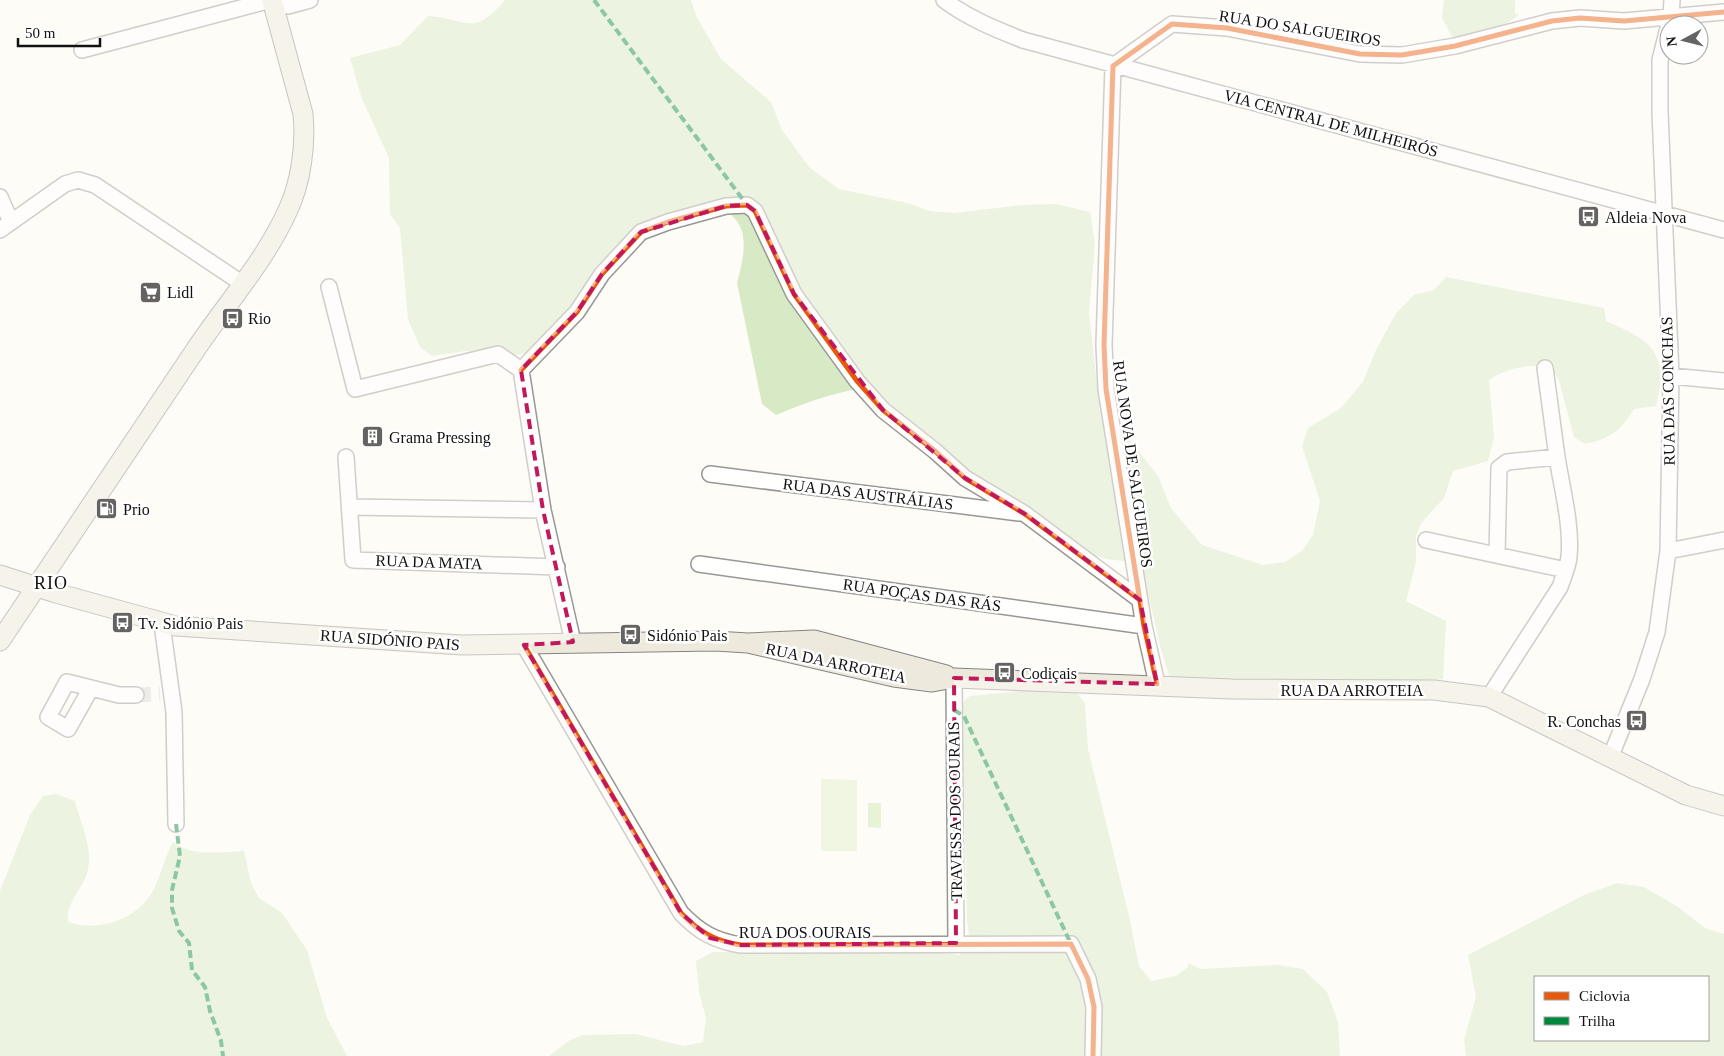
<svg xmlns="http://www.w3.org/2000/svg" width="1724" height="1056" font-family="Georgia,serif">
	<style>
		.green { fill: #e7f3d7 }
		.forest { fill: #d8eac5; fill-rule: evenodd }
		.pitch { fill: #f0f6e1 }
		.lines { fill: none; stroke-linecap: round; stroke-linejoin: round }
		.minor-tunnel { stroke: #dad9d4; stroke-width: 15; stroke-dasharray: 15 8; stroke-linecap: butt }
		.minor-casing { stroke: #979795; stroke-width: 18 }
		.major-casing { stroke: #858482; stroke-width: 21 }
		.minor { stroke: #fffffe; stroke-width: 15 }
		.major { stroke: #ede9dc; stroke-width: 19 }
		.quiet { stroke: #00873e; stroke-width: 4; stroke-dasharray: 8 4; stroke-linecap: butt }
		.cycleway-casing { stroke: #fff; stroke-width: 8 }
		.cycleway { stroke: #e8590c; stroke-width: 5 }
		.marked { fill: none; stroke: #c2185b; stroke-width: 4; stroke-dasharray: 10 6; stroke-linejoin: round }
		.labels { text-anchor: middle; dominant-baseline: central; stroke-width: 5; stroke-linejoin: round; paint-order: stroke }
		.street-label { font-size: 16px; fill: #111; stroke: #fff }
		.poi-label { font-size: 16px; fill: #111; stroke: #fff; text-anchor: start }
		.neighbourhood-label { font-size: 18px; letter-spacing: 1px; fill: #111; stroke: #fff }
	</style>
	<rect width="100%" height="100%" fill="#fdfcf7"/>
	<path class="green" d="M 868,803 L 881,803 L 881,828 L 868,827 Z"/>
	<path class="forest" d="M 505,0 L 691,0 L 696,16 L 721,59 L 771,102 L 782,130 L 809,167 L 839,189 L 907,203 L 930,211 L 954,213 L 1022,205 L 1056,204 L 1090,212 L 1095,244 L 1089,312 L 1097,385 L 1107,420 L 1126,435 L 1140,453 L 1158,476 L 1171,508 L 1202,545 L 1263,565 L 1285,562 L 1302,551 L 1313,535 L 1320,501 L 1302,446 L 1308,428 L 1341,408 L 1363,382 L 1375,352 L 1396,313 L 1414,295 L 1434,290 L 1446,277 L 1604,308 L 1606,321 C 1653,341 1669,353 1656,406 L 1634,409 C 1621,431 1610,439 1585,444 L 1574,437 L 1559,381 L 1550,366 C 1526,365 1509,367 1489,380 L 1494,438 L 1488,461 L 1453,471 L 1444,498 L 1421,523 L 1416,536 L 1416,562 L 1406,601 L 1446,621 L 1443,679 L 1374,684 L 1171,682 L 1160,646 L 1144,575 L 1131,562 L 1106,559 L 1079,551 L 992,493 L 865,388 C 834,392 805,403 776,415 L 762,404 L 737,283 C 744,256 753,223 721,209 L 650,236 L 535,349 L 518,355 L 466,351 L 432,356 L 420,347 L 408,319 L 400,228 L 390,214 L 389,158 L 362,99 L 350,58 L 400,45 L 428,16 C 471,19 472,38 505,0 Z
		M 1444,0 L 1515,0 L 1515,13 L 1519,15 L 1471,48 L 1456,44 L 1442,18 Z
		M 1031,690 L 1075,690 L 1085,703 L 1088,749 L 1129,916 L 1139,966 L 1151,981 L 1176,976 L 1188,967 L 1188,963 L 1200,969 L 1277,965 L 1303,969 L 1327,992 L 1338,1022 L 1340,1056 L 549,1056 L 570,1040 L 583,1035 L 636,1034 L 683,1046 L 703,1042 L 706,1018 L 699,992 L 696,961 L 713,952 L 850,952 L 908,949 L 960,955 L 970,944 L 967,920 L 963,763 L 958,724 L 963,702 L 970,696 Z
		M 56,794 L 75,801 C 80,822 93,847 88,869 C 84,889 66,900 68,922 C 99,933 139,919 154,889 C 161,874 165,857 173,842 C 191,857 222,852 244,851 L 251,883 L 259,898 L 282,913 L 307,950 L 327,1018 L 347,1056 L 0,1056 L 0,891 L 30,815 L 43,796 Z
		M 1617,883 L 1644,887 L 1678,907 L 1705,928 L 1724,934 L 1724,1056 L 1466,1056 L 1464,1040 L 1476,997 L 1468,955 L 1584,895 ZM 1535,977 L 1708,977 L 1708,1040 L 1535,1040 Z"/>
	<path class="pitch" d="M 821,779 L 857,780 L 857,851 L 821,851 Z"/>
	<g class="lines">
		<path class="minor-tunnel" d="M 136,695 L 160,694"/>
		<defs>
			<path id="minor" d="M 272,0 L 288,6 L 310,0
				M 944,0 C 968,18 995,29 1023,40 L 1724,230
				M 82,50 L 271,0
				M 0,197 L 11,222
				M 0,230 L 65,184 L 78,180 L 95,185 L 243,284
				M 329,287 L 355,389 L 498,354 L 521,370 L 543,510 L 573,642
				M 1545,368 L 1557,457
				M 521,370 L 577,312 L 602,274 L 641,232 L 668,222 L 726,206 L 747,205 L 755,211 L 794,294 L 857,381 L 883,410 L 935,451 L 965,478 L 1025,514 L 1140,600
				M 1671,376 L 1724,381
				M 346,457 L 353,560 L 557,567
				M 710,474 L 1019,513
				M 350,507 L 543,510
				M 1426,540 L 1566,570
				M 1668,551 L 1724,540
				M 699,564 L 1144,626
				M 162,624 L 174,712 L 176,824
				M 524,645 L 681,913 C 699,932 715,941 741,945 L 1071,944 L 1088,979 L 1094,1007 L 1093,1056
				M 954,678 L 956,943
				M 1157,684 L 1144,626 L 1106,389 L 1104,345 L 1113,66 L 1172,24 L 1227,28 L 1360,54 L 1402,55 L 1455,46 L 1552,21 L 1580,18 L 1624,21 L 1724,12
				M 91,688 L 68,729 L 48,717 L 67,682 L 119,695 L 136,695
				M 1489,697 L 1560,587 C 1563,578 1568,567 1569,557 C 1572,525 1562,489 1557,457 L 1507,462 L 1499,468 L 1497,555
				M 1610,758 L 1642,679 L 1657,632 L 1668,551 L 1671,376 L 1660,112 L 1660,60 L 1671,16 L 1672,0"/>
			<path id="major" d="M 0,575 L 56,593 L 176,626 L 462,645 L 715,641 L 748,643 L 814,640 L 946,675
				M 0,641 C 65,543 131,446 196,349 C 227,303 265,261 288,210 C 301,182 306,145 303,114 L 272,0
				M 748,643 L 894,677 L 932,682 L 954,678 L 1232,689 L 1434,690 L 1489,697 L 1686,795 L 1724,806"/>
		</defs>
		<use href="#minor" class="minor-casing"/>
		<use href="#major" class="major-casing"/>
		<use href="#minor" class="minor"/>
		<use href="#major" class="major"/>
		<path class="quiet" d="M 594,0 L 747,205
			M 954,710 L 964,716 L 1071,944
			M 176,824 L 180,856 L 172,890 L 172,908 L 179,931 L 189,943 L 192,970 L 205,987 L 210,1011 L 221,1041 L 223,1056"/>
		<defs>
			<path id="cycleway" d="M 521,370 L 577,312 L 602,274 L 641,232 L 668,222 L 726,206 L 747,205 L 755,211 L 794,294 L 857,381 L 883,410 L 935,451 L 965,478 L 1025,514 L 1140,600
				M 524,645 L 681,913 C 699,932 715,941 741,945 L 1071,944 L 1088,979 L 1094,1007 L 1093,1056
				M 1157,684 L 1144,626 L 1106,389 L 1104,345 L 1113,66 L 1172,24 L 1227,28 L 1360,54 L 1402,55 L 1455,46 L 1552,21 L 1580,18 L 1624,21 L 1724,12"/>
		</defs>
		<use href="#cycleway" class="cycleway-casing"/>
		<use href="#cycleway" class="cycleway"/>
	</g>
	<path d="M0 0H1724V1056H0ZM 747,205 L 755,211 L 794,294 L 883,410 L 965,478 L 1025,514 L 1140,600 L 1157,684 L 954,678 L 956,943 L 741,945 L 710,938 L 681,913 L 524,645 L 573,642 L 543,510 L 521,370 L 577,312 L 602,274 L 641,232 L 726,206 Z" fill="#fdfcf7" fill-opacity=".55" fill-rule="evenodd"/>
	<path class="marked" d="M 747,205 L 755,211 L 794,294 L 883,410 L 965,478 L 1025,514 L 1140,600 L 1157,684 L 954,678 L 956,943 L 741,945 L 710,938 L 681,913 L 524,645 L 573,642 L 543,510 L 521,370 L 577,312 L 602,274 L 641,232 L 726,206 Z"/>
	<defs>
		<symbol id="bus-square" viewBox="-11 -11 22 22"><rect x="-9" y="-9" width="18" height="18" rx="4" fill="#646362" stroke="#fff"/><path d="M-5-6H5V4H4V6H2V4H-2V6H-4V4H-5ZM-3.5-4V0h7V-4ZM-3.5 1.2v1.5H-2V1.2ZM2 1.2v1.5H3.5V1.2Z" fill="#fff"/></symbol>
		<symbol id="supermarket-square" viewBox="-11 -11 22 22"><rect x="-9" y="-9" width="18" height="18" rx="4" fill="#646362" stroke="#fff"/><path d="M-6-5.5h2.5l.6 2H6L4.5 2H-2.5L-4.4-4H-6ZM-1.5 3.2a1.3 1.3 0 1 0 .1 0ZM3 3.2a1.3 1.3 0 1 0 .1 0Z" fill="#fff"/></symbol>
		<symbol id="building-square" viewBox="-11 -11 22 22"><rect x="-9" y="-9" width="18" height="18" rx="4" fill="#646362" stroke="#fff"/><path d="M-4-6H4V6H1V3H-1V6H-4ZM-2.5-4.3h1.7v1.8h-1.7ZM.8-4.3h1.7v1.8H.8ZM-2.5-1h1.7V.8h-1.7ZM.8-1h1.7V.8H.8Z" fill="#fff"/></symbol>
		<symbol id="fuel-square" viewBox="-11 -11 22 22"><rect x="-9" y="-9" width="18" height="18" rx="4" fill="#646362" stroke="#fff"/><path d="M-5.5-6h7V0h2V4h1.3V-2.5L3-4.5l.8-.8L6-3V5H2.5V1h-1V6h-7ZM-4.2-4.7v3.2H.2V-4.7Z" fill="#fff"/></symbol>
	</defs>
	<g fill-rule="evenodd">
		<use href="#bus-square" x="1576" y="204" width="25" height="25"/>
		<use href="#supermarket-square" x="138" y="280" width="25" height="25"/>
		<use href="#bus-square" x="220" y="306" width="25" height="25"/>
		<use href="#building-square" x="360" y="424" width="25" height="25"/>
		<use href="#fuel-square" x="94" y="496" width="25" height="25"/>
		<use href="#bus-square" x="110" y="610" width="25" height="25"/>
		<use href="#bus-square" x="618" y="622" width="25" height="25"/>
		<use href="#bus-square" x="992" y="660" width="25" height="25"/>
		<use href="#bus-square" x="1624" y="708" width="25" height="25"/>
	</g>
	<g class="labels">
		<g class="street-label">
			<text transform="translate(1300 28) rotate(9)">RUA DO SALGUEIROS</text>
			<text transform="translate(1331 123) rotate(15)">VIA CENTRAL DE MILHEIRÓS</text>
			<text transform="translate(1668 391) rotate(-91)">RUA DAS CONCHAS</text>
			<text transform="translate(1133 464) rotate(82)">RUA NOVA DE SALGUEIROS</text>
			<text transform="translate(868 494) rotate(7)">RUA DAS AUSTRÁLIAS</text>
			<text transform="translate(429 562) rotate(2)">RUA DA MATA</text>
			<text transform="translate(922 595) rotate(8)">RUA POÇAS DAS RÁS</text>
			<text transform="translate(390 640) rotate(4)">RUA SIDÓNIO PAIS</text>
			<text transform="translate(836 663) rotate(12)">RUA DA ARROTEIA</text>
			<text x="1352" y="690">RUA DA ARROTEIA</text>
			<text transform="translate(955 811) rotate(-91)">TRAVESSA DOS OURAIS</text>
			<text x="805" y="932">RUA DOS OURAIS</text>
		</g>
		<g class="poi-label">
			<text x="1605" y="217">Aldeia Nova</text>
			<text x="167" y="292">Lidl</text>
			<text x="248" y="318">Rio</text>
			<text x="389" y="437">Grama Pressing</text>
			<text x="123" y="509">Prio</text>
			<text x="138" y="623">Tv. Sidónio Pais</text>
			<text x="647" y="635">Sidónio Pais</text>
			<text x="1021" y="673">Codiçais</text>
			<text x="1621" y="721" text-anchor="end">R. Conchas</text>
		</g>
		<g class="neighbourhood-label">
			<text x="51" y="583">RIO</text>
		</g>
	</g>
	<rect x="1534" y="976" width="175" height="65" fill="#ffffff" stroke="#a0a0a0"/>
	<rect x="1544" y="992" width="25" height="8" fill="#e8590c" stroke="#a0a0a0"/>
	<text x="1579" y="1001" font-size="15" fill="#111111">Ciclovia</text>
	<rect x="1544" y="1017" width="25" height="8" fill="#00873e" stroke="#a0a0a0"/>
	<text x="1579" y="1026" font-size="15" fill="#111111">Trilha</text>
	<g transform="translate(1684 40) rotate(263)"><circle r="24" fill="#ffffff" stroke="#a0a0a0"/>
	<path d="M0-4L9 19L0 12L-9 19Z" fill="#646362"/>
	<text y="-8" font-size="14" font-weight="bold" text-anchor="middle" fill="#111111">N</text>
	</g>
	<path d="M18 38v8h82v-8" fill="none" stroke="#111111" stroke-width="2.5"/>
	<text x="25" y="38" font-size="15" fill="#111111" stroke="#ffffff" stroke-width="4" paint-order="stroke">50 m</text>
</svg>
